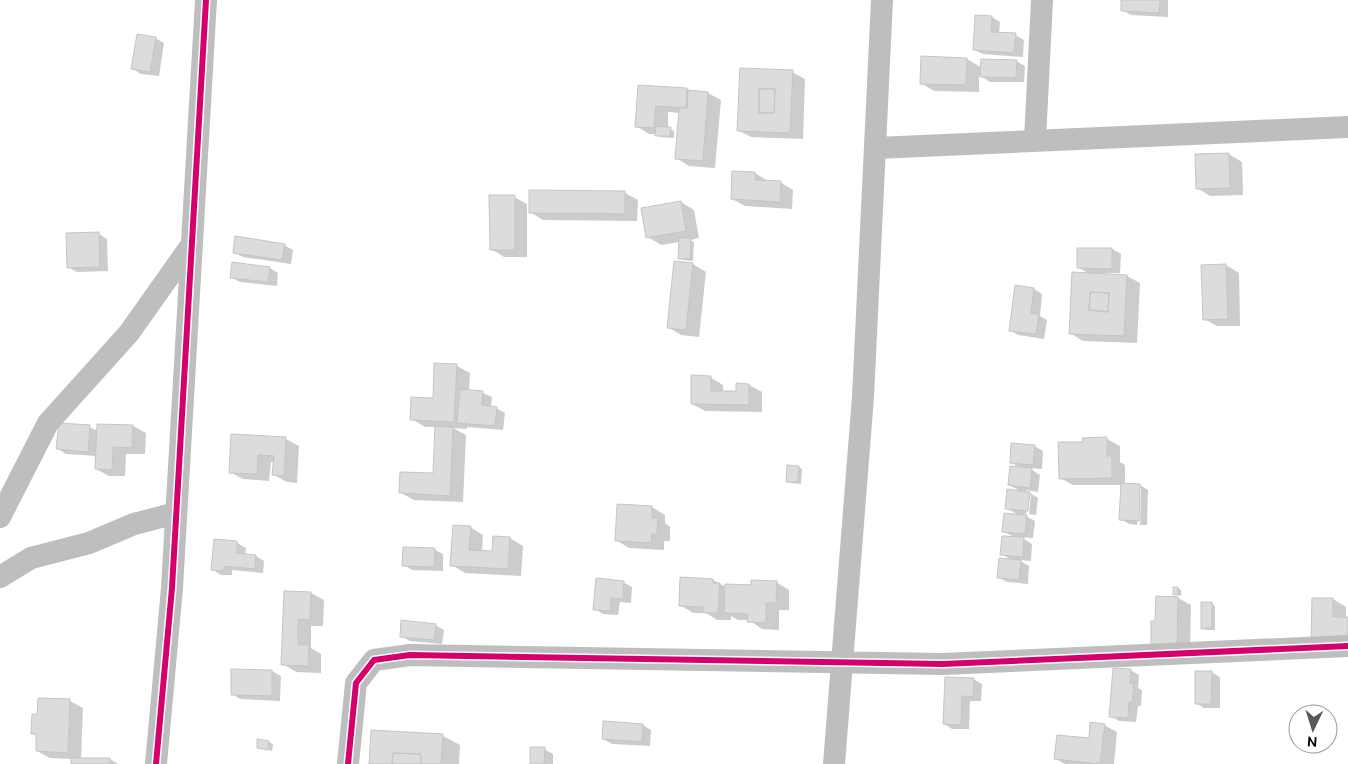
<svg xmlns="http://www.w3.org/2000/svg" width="1348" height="764" font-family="Ubuntu,sans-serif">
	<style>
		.shadow { fill: #0003 }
		.building { fill: #dcdcdc; stroke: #c5c5c5; fill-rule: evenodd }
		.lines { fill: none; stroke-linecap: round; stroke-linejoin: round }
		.minor { stroke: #bebebe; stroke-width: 22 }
		.cycleway-casing { stroke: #fff; stroke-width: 9 }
		.cycleway { stroke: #d6006c; stroke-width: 6 }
	</style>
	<rect width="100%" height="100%" fill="#fff"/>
	<path class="shadow" d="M 1123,0 L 1168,0 L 1168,17 L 1131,15 L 1122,10 Z
		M 992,17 L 1000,22 L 999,34 L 1015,35 L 1024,40 L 1023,57 L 983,54 L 975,50 Z
		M 155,38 L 164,43 L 159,76 L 141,74 L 133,69 Z
		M 967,59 L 982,68 L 1016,61 L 1025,66 L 1024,82 L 990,82 L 979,75 L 979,92 L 934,91 L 921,83 Z
		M 792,72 L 805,79 L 803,139 L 751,137 L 738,130 Z
		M 639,86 L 687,89 L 692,92 L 708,93 L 721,100 L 715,168 L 689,166 L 676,158 L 680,113 L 668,112 L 668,128 L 674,131 L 674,138 L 661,137 L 657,134 L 649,134 L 636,126 Z
		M 1229,154 L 1242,162 L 1243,195 L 1210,196 L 1197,188 L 1197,155 Z
		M 755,173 L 768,181 L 780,182 L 793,190 L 792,209 L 745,206 L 732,199 Z
		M 625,193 L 638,200 L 637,221 L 543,220 L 530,212 Z
		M 514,197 L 527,204 L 527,257 L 504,257 L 491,249 Z
		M 681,202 L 694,210 L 699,238 L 690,240 L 694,242 L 693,261 L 683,260 L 679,258 L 680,242 L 661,245 L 648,237 Z
		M 99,234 L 107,239 L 108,271 L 77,272 L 68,267 Z
		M 284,245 L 293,250 L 291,264 L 243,257 L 234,252 Z
		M 1112,249 L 1121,254 L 1120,273 L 1105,273 L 1105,275 L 1127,276 L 1140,283 L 1137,343 L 1083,341 L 1070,333 L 1090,274 L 1079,268 Z
		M 233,264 L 270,268 L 278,273 L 277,286 L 240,282 L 231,277 Z
		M 693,264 L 706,272 L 699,337 L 681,335 L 668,327 Z
		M 1226,265 L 1239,273 L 1240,326 L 1217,326 L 1204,319 Z
		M 1016,287 L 1034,289 L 1042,294 L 1040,316 L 1047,320 L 1044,339 L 1018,335 L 1010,330 Z
		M 457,366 L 470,373 L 469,391 L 483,393 L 492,397 L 491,407 L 496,408 L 505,413 L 503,430 L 467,427 L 467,429 L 453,428 L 466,435 L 463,502 L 414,500 L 401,493 L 434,474 L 437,427 L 425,427 L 412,419 L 434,399 Z
		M 710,377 L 723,385 L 723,392 L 737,392 L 749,385 L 762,392 L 762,412 L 705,411 L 692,404 Z
		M 133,426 L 146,433 L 145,454 L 126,454 L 125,476 L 109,476 L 96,469 L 97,456 L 66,454 L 58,449 L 89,427 L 98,431 Z
		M 233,435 L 286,439 L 299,446 L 297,483 L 287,482 L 274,475 L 275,462 L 271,462 L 269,481 L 243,479 L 230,472 Z
		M 1107,439 L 1120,446 L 1120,462 L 1125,465 L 1125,485 L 1140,485 L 1148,490 L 1147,525 L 1140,525 L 1141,488 L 1139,488 L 1137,525 L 1129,524 L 1121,519 L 1122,485 L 1073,485 L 1060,478 L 1084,443 Z
		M 1034,446 L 1043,451 L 1042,469 L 1029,468 L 1040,475 L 1038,492 L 1025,490 L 1038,498 L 1036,515 L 1029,514 L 1031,495 L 1028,495 L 1026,514 L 1022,514 L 1035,521 L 1033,538 L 1020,537 L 1032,544 L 1031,561 L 1019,560 L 1029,566 L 1028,584 L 1007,582 L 998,577 L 1012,560 L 1001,554 L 1016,538 L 1003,531 L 1019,515 L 1006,508 L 1022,492 L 1009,485 L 1021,468 L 1011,463 Z
		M 798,467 L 802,469 L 801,484 L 791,483 L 787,481 Z
		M 652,507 L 665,515 L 665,523 L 670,527 L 670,541 L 664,541 L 664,550 L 629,548 L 616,540 Z
		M 470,527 L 483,535 L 482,552 L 493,553 L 510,538 L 523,546 L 521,576 L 465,573 L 452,565 Z
		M 237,543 L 246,548 L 245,555 L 256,556 L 264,561 L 263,573 L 232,570 L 232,575 L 221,575 L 213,570 Z
		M 404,548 L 435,550 L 443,554 L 443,571 L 412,570 L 404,565 Z
		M 681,579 L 713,580 L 726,587 L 776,582 L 789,590 L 789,610 L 779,610 L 779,630 L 762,629 L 749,620 L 738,620 L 731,616 L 731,620 L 717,620 L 706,613 L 693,613 L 680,605 Z
		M 623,582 L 632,587 L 631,603 L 620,602 L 618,615 L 603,614 L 595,609 Z
		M 1178,588 L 1181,590 L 1181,596 L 1174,594 Z
		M 285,592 L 311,593 L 324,600 L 323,626 L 311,626 L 311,648 L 321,654 L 321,673 L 296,672 L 283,664 Z
		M 1178,598 L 1191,605 L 1190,653 L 1152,646 L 1156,622 Z
		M 1313,599 L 1333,599 L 1346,607 L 1346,618 L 1348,618 L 1348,647 Z
		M 1212,603 L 1215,606 L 1215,630 L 1206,630 L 1202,628 Z
		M 435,625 L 444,630 L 442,644 L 410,641 L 401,636 Z
		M 1130,670 L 1139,675 L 1138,688 L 1142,690 L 1141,706 L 1138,706 L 1136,722 L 1119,721 L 1111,716 Z
		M 272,671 L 281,676 L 280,701 L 240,699 L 232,694 Z
		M 1211,672 L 1220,677 L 1220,708 L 1204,708 L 1196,703 Z
		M 946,678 L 973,679 L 982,684 L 981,701 L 970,701 L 969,729 L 952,729 L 944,724 Z
		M 70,701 L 83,708 L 81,759 L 110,759 L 118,764 L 72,764 L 72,759 L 50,758 L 37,751 L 37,736 L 32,733 L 38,715 Z
		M 643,725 L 651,730 L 650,746 L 612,744 L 603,739 Z
		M 1104,725 L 1117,732 L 1114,764 L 1065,764 L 1056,759 L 1090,739 Z
		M 443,736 L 460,745 L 459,764 L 370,764 Z
		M 269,742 L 273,744 L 272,751 L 258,747 Z
		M 544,749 L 553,754 L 553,764 L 531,764 Z"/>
	<path class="building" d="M 1121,0 L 1160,0 L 1159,13 L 1121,11 Z
		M 975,15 L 992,16 L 991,32 L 1016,33 L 1014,53 L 973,50 Z
		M 137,34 L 156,37 L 150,72 L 131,69 Z
		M 921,56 L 967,58 L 966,85 L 920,84 Z
		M 981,59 L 1017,60 L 1016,78 L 980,77 Z
		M 740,68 L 793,70 L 790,133 L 737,131 ZM 759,89 L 775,89 L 774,113 L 759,113 Z
		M 638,85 L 687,88 L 686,108 L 656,106 L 654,128 L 635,127 Z
		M 759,89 L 775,89 L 774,113 L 759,113 Z
		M 688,90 L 708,92 L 703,161 L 675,159 L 679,108 L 687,108 Z
		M 656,126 L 671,127 L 670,136 L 655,136 Z
		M 1229,153 L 1230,188 L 1196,189 L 1195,154 Z
		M 732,171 L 755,172 L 755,180 L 781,181 L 780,202 L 731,199 Z
		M 529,190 L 625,191 L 625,214 L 529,213 Z
		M 489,195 L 515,195 L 515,250 L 490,250 Z
		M 681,201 L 686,231 L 646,238 L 641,208 Z
		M 99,232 L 100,267 L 67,268 L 66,233 Z
		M 235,236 L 285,244 L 282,260 L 233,253 Z
		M 679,238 L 691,238 L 690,259 L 678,259 Z
		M 1077,248 L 1112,248 L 1112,269 L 1077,268 Z
		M 674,261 L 693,263 L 686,330 L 667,328 Z
		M 232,262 L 270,267 L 268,282 L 230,278 Z
		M 1226,264 L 1228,319 L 1203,320 L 1201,265 Z
		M 1072,272 L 1127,275 L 1124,336 L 1069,334 ZM 1090,292 L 1109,293 L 1108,312 L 1089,310 Z
		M 1015,285 L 1034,288 L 1031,313 L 1039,314 L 1036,334 L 1009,331 Z
		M 1090,292 L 1109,293 L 1108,312 L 1089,310 Z
		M 434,363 L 457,364 L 454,422 L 410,420 L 411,397 L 433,398 Z
		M 691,375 L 711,376 L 711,391 L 736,391 L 736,383 L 749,384 L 749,405 L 691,404 Z
		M 460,389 L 483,391 L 482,405 L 497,407 L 495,426 L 457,423 Z
		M 59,423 L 90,425 L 88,452 L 56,449 Z
		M 97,424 L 133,425 L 132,448 L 113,447 L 112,470 L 95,469 Z
		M 435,426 L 453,427 L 450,496 L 399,493 L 400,472 L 433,473 Z
		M 231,434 L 286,437 L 284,476 L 272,475 L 274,456 L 258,455 L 257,474 L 229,473 Z
		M 1107,437 L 1107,456 L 1112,456 L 1112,478 L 1059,479 L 1058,442 L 1083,442 L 1082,438 Z
		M 1011,443 L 1035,445 L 1033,465 L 1010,463 Z
		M 787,465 L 799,466 L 798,482 L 786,482 Z
		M 1010,466 L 1032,468 L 1030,488 L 1008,485 Z
		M 1121,483 L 1140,484 L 1139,521 L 1119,520 Z
		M 1007,489 L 1030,492 L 1028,511 L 1005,509 Z
		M 617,504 L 652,506 L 652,518 L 658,518 L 657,534 L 652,534 L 651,543 L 615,541 Z
		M 1004,513 L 1027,515 L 1025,534 L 1002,532 Z
		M 453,525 L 471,526 L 469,550 L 492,551 L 493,536 L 510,537 L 508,569 L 450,566 Z
		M 1002,536 L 1024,537 L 1023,557 L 1000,555 Z
		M 214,539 L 237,541 L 237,553 L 256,555 L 255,569 L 224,566 L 224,571 L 211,570 Z
		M 403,547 L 435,548 L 434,567 L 402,566 Z
		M 999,558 L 1021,560 L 1019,580 L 997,578 Z
		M 680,577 L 713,579 L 713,583 L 720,583 L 718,613 L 703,613 L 703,607 L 679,606 Z
		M 596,578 L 624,581 L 623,599 L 611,598 L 610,611 L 593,610 Z
		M 751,580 L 777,581 L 776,603 L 766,603 L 766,623 L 747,622 L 748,614 L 724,613 L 725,584 L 751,585 Z
		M 1173,587 L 1178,587 L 1178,595 L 1173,595 Z
		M 284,591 L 311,592 L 310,620 L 298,619 L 298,645 L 309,645 L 308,666 L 281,665 Z
		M 1156,596 L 1178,597 L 1177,647 L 1151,646 L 1151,621 L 1155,621 Z
		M 1312,598 L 1333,598 L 1333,617 L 1348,617 L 1348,640 L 1311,640 Z
		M 1201,602 L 1212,602 L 1212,628 L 1201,629 Z
		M 401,620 L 436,624 L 434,640 L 400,637 Z
		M 1113,668 L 1131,669 L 1130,683 L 1134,684 L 1132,702 L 1129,702 L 1128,718 L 1109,717 Z
		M 231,669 L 272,670 L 272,696 L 231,695 Z
		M 1195,671 L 1212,671 L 1211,704 L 1195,704 Z
		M 945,677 L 974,678 L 973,697 L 962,696 L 961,725 L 943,724 Z
		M 38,698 L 70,699 L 68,753 L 36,751 L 36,734 L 31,734 L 32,714 L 37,714 Z
		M 603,721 L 643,724 L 642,742 L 602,739 Z
		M 1090,722 L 1105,724 L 1100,764 L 1054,759 L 1057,735 L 1089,738 Z
		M 371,730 L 443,734 L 441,764 L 421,764 L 421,754 L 393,753 L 392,764 L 369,764 Z
		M 257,739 L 269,741 L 268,750 L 257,748 Z
		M 530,747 L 545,747 L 544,764 L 530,764 Z
		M 393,753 L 421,754 L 421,764 L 392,764 Z
		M 71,758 L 110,758 L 110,764 L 71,764 Z"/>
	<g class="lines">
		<path class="minor" d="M 1035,140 L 1042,0
			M 876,148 L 1348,127
			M 0,517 L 48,423 L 129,333 L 192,244
			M 0,577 L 31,558 L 89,543 L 134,524 L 176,513
			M 156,764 L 172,588 L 206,0
			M 348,764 L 356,683 L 374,660 L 410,655 L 943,664 L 1348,646
			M 834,764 L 863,397 L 882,0"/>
		<defs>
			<path id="cycleway" d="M 156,764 L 172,588 L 206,0
				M 348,764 L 356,683 L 374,660 L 410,655 L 943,664 L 1348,646"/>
		</defs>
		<use href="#cycleway" class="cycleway-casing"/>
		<use href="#cycleway" class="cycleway"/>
	</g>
	<g transform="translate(1313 729) rotate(184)"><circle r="24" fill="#ffffff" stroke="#999999"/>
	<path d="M0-4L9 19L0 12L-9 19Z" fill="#595959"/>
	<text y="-8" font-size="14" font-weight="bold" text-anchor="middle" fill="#000000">N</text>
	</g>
</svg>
